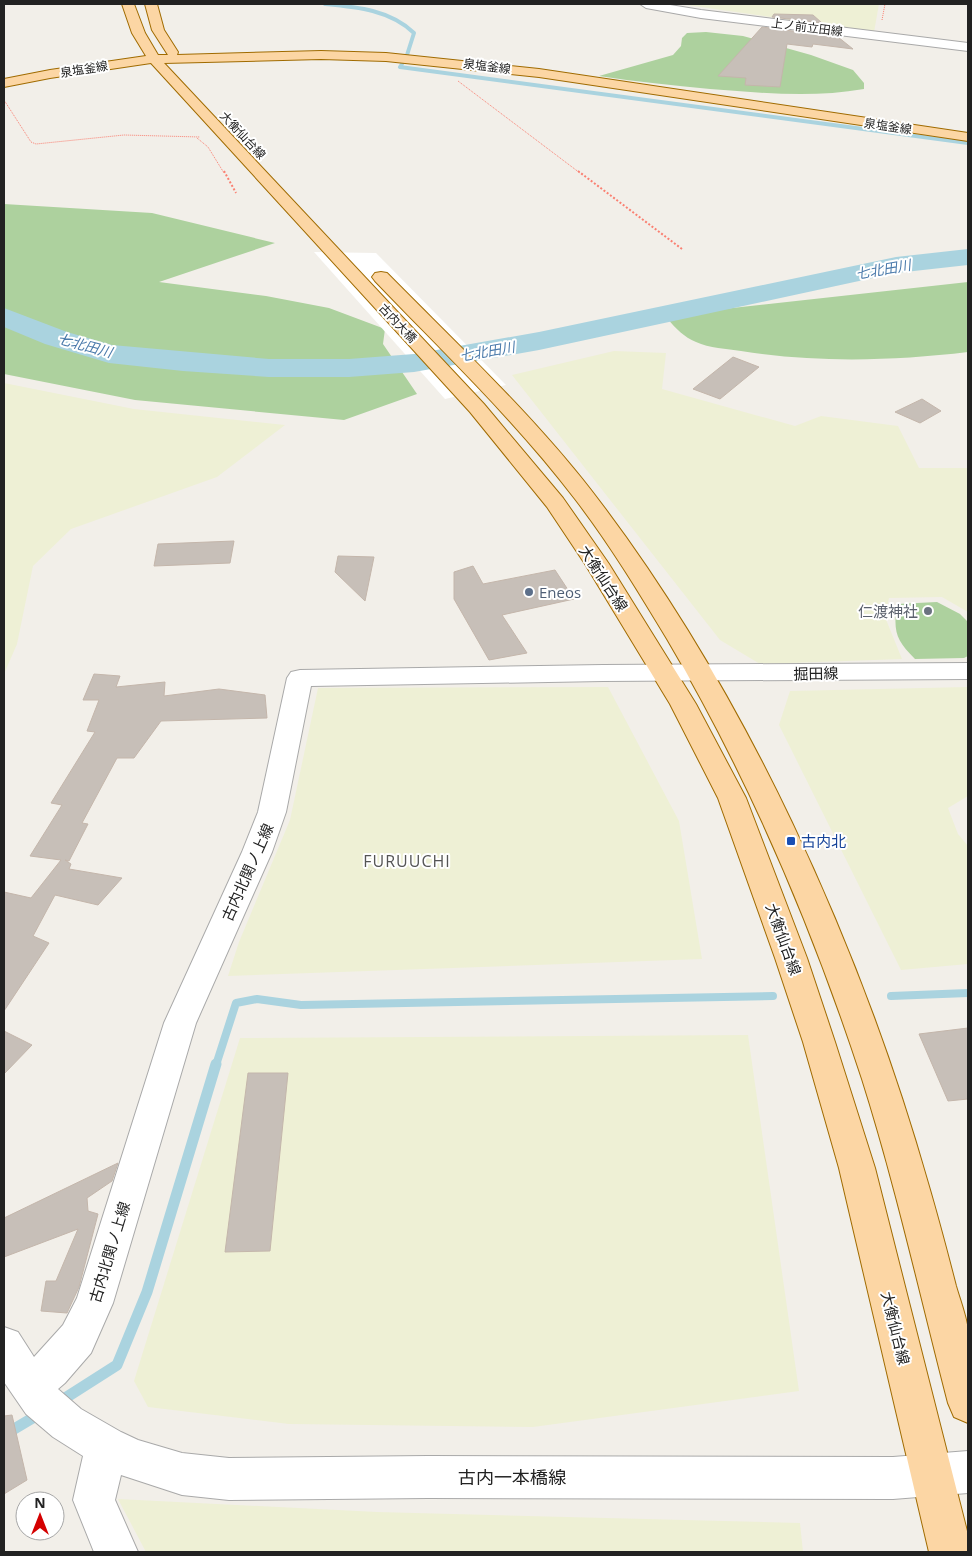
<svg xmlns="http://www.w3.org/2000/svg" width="972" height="1556" font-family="'Open Sans','Noto Sans JP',sans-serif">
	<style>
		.farmland { fill: #eef0d5 }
		.forest { fill: #add19e }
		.pier { fill: #fff }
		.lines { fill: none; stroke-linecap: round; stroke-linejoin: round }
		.stream-far2 { stroke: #aad3df; stroke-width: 4 }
		.stream-far1 { stroke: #aad3df; stroke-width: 8 }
		.stream { stroke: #aad3df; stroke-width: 11 }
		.river { fill: #aad3df; fill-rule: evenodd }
		.building { fill: #c7bfb8; stroke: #c4b6ab }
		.minor-casing { stroke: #a9a9a9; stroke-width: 2 }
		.major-casing { stroke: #a06b00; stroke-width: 2 }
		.path-far1 { stroke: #fa8072; stroke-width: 1; stroke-dasharray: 1 1; stroke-linecap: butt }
		.path { stroke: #fa8072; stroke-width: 2; stroke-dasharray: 2 2; stroke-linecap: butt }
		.minor { fill: #fff; fill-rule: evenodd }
		.major { fill: #fcd6a4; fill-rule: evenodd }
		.service-dot { fill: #5c6f8a; stroke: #fff; stroke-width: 2 }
		.worship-dot { fill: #6b7280; stroke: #fff; stroke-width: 2 }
		.transit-dot { fill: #1a4fb4; stroke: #fff; stroke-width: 2 }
		.labels { text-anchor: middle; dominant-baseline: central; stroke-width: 4; stroke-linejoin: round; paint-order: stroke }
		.far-street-label { font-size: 12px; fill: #222; stroke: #fff }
		.far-water-label { font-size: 14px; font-style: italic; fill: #4a7aab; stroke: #fff }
		.street-label { font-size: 15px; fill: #222; stroke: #fff }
		.service-label { font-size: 15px; fill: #4e5e75; stroke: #fff; text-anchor: start }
		.worship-label { font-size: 15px; fill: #5b616d; stroke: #fff; text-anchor: end }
		.transit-label { font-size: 15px; fill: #164399; stroke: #fff; text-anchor: start }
		.neighbourhood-label { font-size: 16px; letter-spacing: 1px; fill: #555; stroke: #fff }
		.near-street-label { font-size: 18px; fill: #222; stroke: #fff }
	</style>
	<rect width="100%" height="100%" fill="#f2efe9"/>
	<path class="farmland" d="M 680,4 L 879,4 L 874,32 Z
		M 614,351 L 666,353 L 662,389 L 795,426 L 821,416 L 898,426 L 919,468 L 968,468 L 968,612 L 942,597 L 889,598 L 885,617 L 902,659 L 760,664 L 720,640 L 512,375 Z
		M 4,383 L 134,409 L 285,425 L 217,477 L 71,529 L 33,566 L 17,644 L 4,674 Z
		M 608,687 L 679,821 L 702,959 L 228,976 L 239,942 L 290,820 L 318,688 Z
		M 968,687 L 968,796 L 948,808 L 958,834 L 968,846 L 968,964 L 901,970 L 779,725 L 790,691 Z
		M 748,1035 L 799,1391 L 533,1427 L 289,1424 L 148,1407 L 134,1381 L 240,1038 Z
		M 118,1499 L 377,1512 L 800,1523 L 803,1552 L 146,1552 Z"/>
	<path class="forest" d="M 706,32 L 743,36 L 811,55 L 853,70 L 864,83 L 864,89 C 813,98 762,93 710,89 C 673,85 636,82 599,76 L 673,55 L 681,46 L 682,38 L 687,33 Z
		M 4,204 L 152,213 L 275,243 L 159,282 L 266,296 L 329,308 L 385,329 L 383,344 L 417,394 L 344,420 L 135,400 L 4,374 Z
		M 968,282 L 968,352 C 893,361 816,363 741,351 C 727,349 709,348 696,342 C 684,337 676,329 667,318 L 669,315 Z
		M 937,602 L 960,614 L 968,622 L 968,656 L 964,658 L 915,659 C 896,640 893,632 897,604 Z"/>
	<path class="pier" d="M 314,252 L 376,253 L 506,385 L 445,399 Z"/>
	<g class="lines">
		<path class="stream-far2" d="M 325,4 C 357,7 390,10 414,33 L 407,55
			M 402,64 L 400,67 L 968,143"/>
		<path class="stream-far1" d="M 891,996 L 968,993
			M 216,1065 L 236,1003 L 257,999 L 301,1005 L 773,996"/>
		<path class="stream" d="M 59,1402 L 117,1365 L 147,1292 L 216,1064
			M 4,1435 L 41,1413"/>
		<path class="river" d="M 968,249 L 968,265 L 896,273 L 539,350 L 414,372 L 349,377 L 269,377 L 183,371 L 109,363 L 45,344 L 4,327 L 4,308 L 67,332 L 112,345 L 269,359 L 349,359 L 414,354 L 539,332 L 896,257 Z"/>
	</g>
	<path class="building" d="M 774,14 L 813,15 L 822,23 L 772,17 Z
		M 762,27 L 838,37 L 853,49 L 813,44 L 812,47 L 787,44 L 780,87 L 745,85 L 746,78 L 718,76 Z
		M 733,357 L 759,367 L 720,399 L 693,389 Z
		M 922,399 L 941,411 L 920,423 L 895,412 Z
		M 234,541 L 230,563 L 154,566 L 158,544 Z
		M 338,556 L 374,557 L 365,601 L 335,572 Z
		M 473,566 L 483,584 L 555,570 L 574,599 L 502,615 L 527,653 L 489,660 L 454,599 L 454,572 Z
		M 94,674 L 120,676 L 116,687 L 165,682 L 164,696 L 219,689 L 265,695 L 267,718 L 161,721 L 134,758 L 117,758 L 82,823 L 88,824 L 69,861 L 65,860 L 71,864 L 69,869 L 122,878 L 98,905 L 55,895 L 33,936 L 49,943 L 4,1011 L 4,892 L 31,898 L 61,860 L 30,856 L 62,805 L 51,803 L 95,732 L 87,731 L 99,700 L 83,700 Z
		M 968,1028 L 968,1099 L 948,1101 L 919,1034 Z
		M 4,1031 L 32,1045 L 4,1074 Z
		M 248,1073 L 288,1073 L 270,1251 L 225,1252 Z
		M 118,1163 L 112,1181 L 87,1198 L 88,1211 L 98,1214 L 79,1287 L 67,1313 L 41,1311 L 46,1281 L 56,1281 L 78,1229 L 4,1257 L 4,1218 Z
		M 12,1415 L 27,1480 L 4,1494 L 4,1416 Z"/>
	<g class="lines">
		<defs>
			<path id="minor" d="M 640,4 L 664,4 L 701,10 L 968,43 L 968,51 L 701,18 L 646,8 Z
				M 968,663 L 968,679 L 603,681 L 311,686 L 286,812 L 272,852 L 196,1023 L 113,1303 L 91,1353 L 65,1383 L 58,1389 L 81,1409 L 121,1432 L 138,1440 L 182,1453 L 229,1458 L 428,1456 L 893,1457 L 968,1451 L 968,1493 L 893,1499 L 428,1498 L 229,1500 L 182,1495 L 121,1475 L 115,1500 L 138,1552 L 94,1552 L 73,1500 L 83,1456 L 53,1437 L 26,1414 L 4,1382 L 4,1327 L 18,1332 L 34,1357 L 63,1325 L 77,1298 L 164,1023 L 242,852 L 258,812 L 287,678 L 291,672 L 300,670 L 603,665 Z"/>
			<path id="major" d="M 122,4 L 134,4 L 145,33 L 158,55 L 168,55 L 152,30 L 145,4 L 157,4 L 164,30 L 178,52 L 177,55 L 321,51 L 386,53 L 539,69 L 968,133 L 968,141 L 539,77 L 386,61 L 321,59 L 164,63 L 484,404 L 563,498 L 609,564 L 696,704 L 746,798 L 807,958 L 835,1042 L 875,1168 L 968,1535 L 968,1552 L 929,1552 L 839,1168 L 803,1042 L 775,958 L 718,798 L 670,704 L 585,564 L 547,507 L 470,412 L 151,63 L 50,78 L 4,87 L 4,79 L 50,70 L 146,56 L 132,33 Z
				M 381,272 L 387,273 C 457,344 530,412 591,490 C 744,688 860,944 928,1183 C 938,1217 947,1251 956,1286 C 960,1300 966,1315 968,1330 C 969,1339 968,1348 968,1357 C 968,1379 968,1401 968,1423 L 954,1417 L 948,1403 C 920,1295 896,1186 862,1079 C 812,926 749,778 667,639 C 638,591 609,543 575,499 C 515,420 443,352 375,281 L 372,277 L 375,273 Z"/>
		</defs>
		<use href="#minor" class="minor-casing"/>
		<use href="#major" class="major-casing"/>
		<path class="path-far1" d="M 882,20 L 885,4
			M 458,81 L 580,173
			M 4,100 L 31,142 L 36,144 L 124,135 L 200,137
			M 197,138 L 208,147 L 224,173"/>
		<path class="path" d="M 224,171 L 236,193
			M 578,171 L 682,249"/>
		<use href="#minor" class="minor"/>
		<use href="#major" class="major"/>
	</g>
	<circle class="service-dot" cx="529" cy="592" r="5"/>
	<circle class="worship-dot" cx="928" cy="611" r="5"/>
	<rect class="transit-dot" x="786" y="836" width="10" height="10" rx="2.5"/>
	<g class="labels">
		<g class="far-street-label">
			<text transform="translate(807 27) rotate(7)">上ノ前立田線</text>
			<text transform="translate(487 66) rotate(7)">泉塩釜線</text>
			<text transform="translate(84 69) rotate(-9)">泉塩釜線</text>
			<text transform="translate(888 126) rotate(8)">泉塩釜線</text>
			<text transform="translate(243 135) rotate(47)">大衡仙台線</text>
			<text transform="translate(398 323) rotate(47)">古内大橋</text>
		</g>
		<g class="far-water-label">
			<text transform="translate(883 269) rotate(-10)">七北田川</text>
			<text transform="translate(85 345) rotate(15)">七北田川</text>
			<text transform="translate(487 351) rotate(-10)">七北田川</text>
		</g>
		<g class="street-label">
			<text transform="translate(604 578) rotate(57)">大衡仙台線</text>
			<text transform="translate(816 673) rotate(-1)">掘田線</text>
			<text transform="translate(247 872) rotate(-66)">古内北関ノ上線</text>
			<text transform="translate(784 939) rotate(70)">大衡仙台線</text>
			<text transform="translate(109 1252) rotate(-73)">古内北関ノ上線</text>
			<text transform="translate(896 1328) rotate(76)">大衡仙台線</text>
		</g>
		<g class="service-label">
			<text x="539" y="592">Eneos</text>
		</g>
		<g class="worship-label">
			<text x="918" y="611">仁渡神社</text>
		</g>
		<g class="transit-label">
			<text x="801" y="841">古内北</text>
		</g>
		<g class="neighbourhood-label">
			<text x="407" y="861">FURUUCHI</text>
		</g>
		<g class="near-street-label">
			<text x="512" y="1477">古内一本橋線</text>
		</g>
	</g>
	<rect width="972" height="1556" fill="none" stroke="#222222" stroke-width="10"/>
	<g transform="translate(40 1516)"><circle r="24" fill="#ffffff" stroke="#a7a7a7"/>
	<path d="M0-4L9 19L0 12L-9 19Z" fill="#d40000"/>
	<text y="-8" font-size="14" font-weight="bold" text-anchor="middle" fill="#222222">N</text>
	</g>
</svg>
